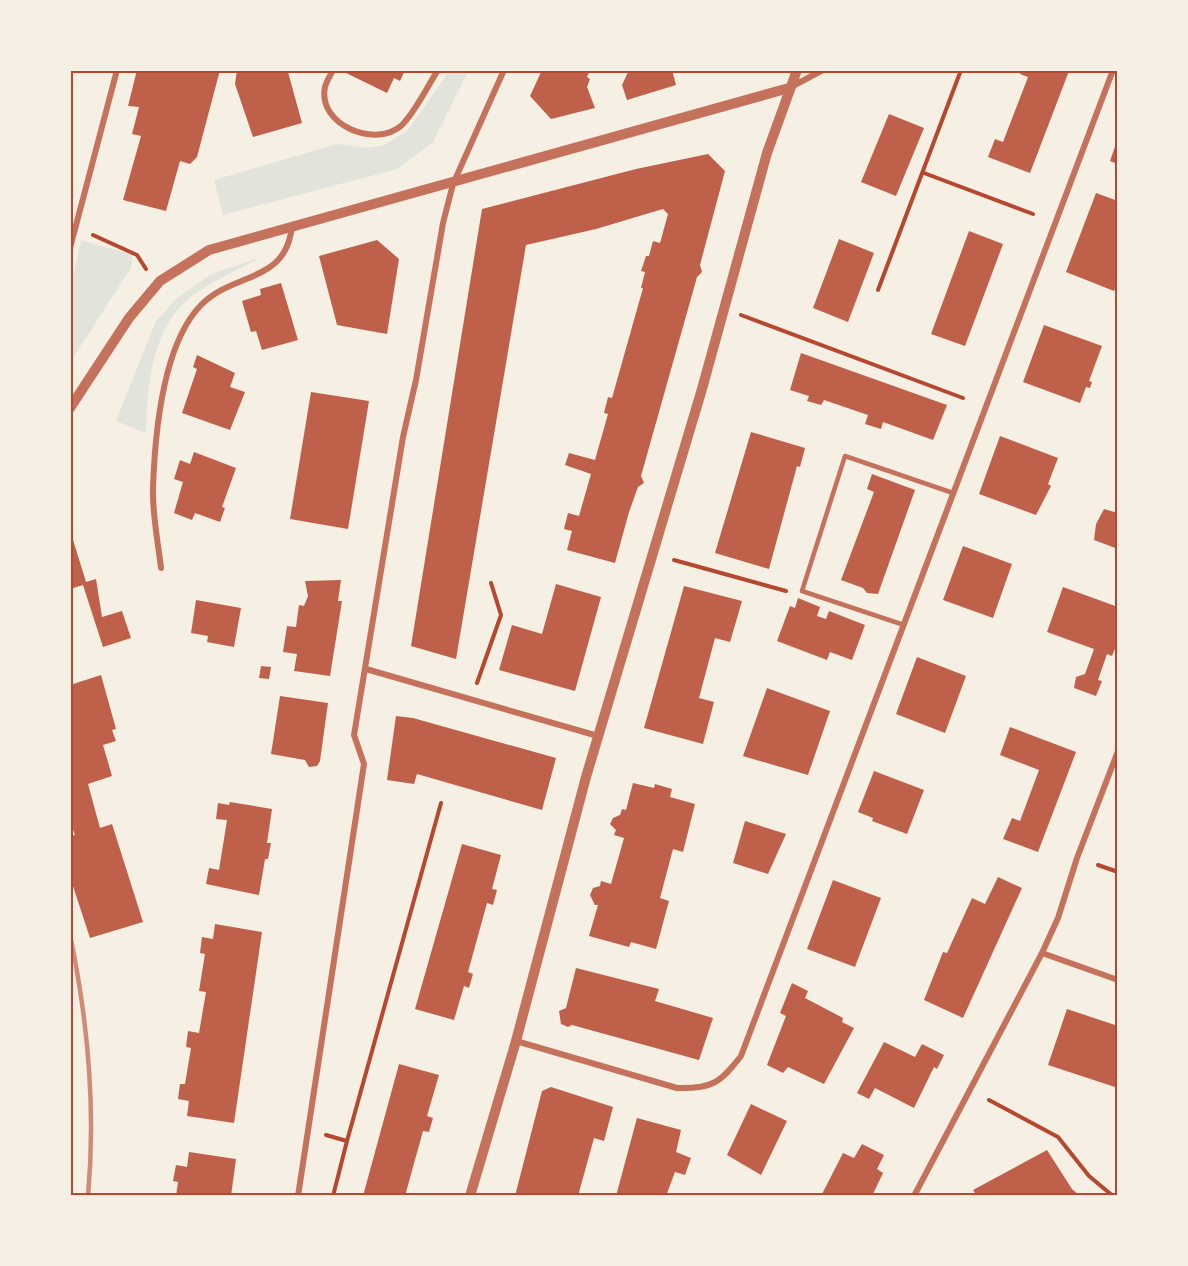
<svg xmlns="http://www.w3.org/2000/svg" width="1188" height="1266" font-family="Overpass,sans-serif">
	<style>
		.green { fill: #e2e4dc }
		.building { fill: #bf614a }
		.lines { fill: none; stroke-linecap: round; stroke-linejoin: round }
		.path { stroke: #b5482f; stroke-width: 4 }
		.service { stroke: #c5725c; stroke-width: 4.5 }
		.minor { stroke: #c5725c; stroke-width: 6 }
		.tertiary { stroke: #c5725c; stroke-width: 10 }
		.rail { stroke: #cf8b77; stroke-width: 4.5 }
		.neatline { fill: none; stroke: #b5482f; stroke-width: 2 }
	</style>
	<rect width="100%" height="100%" fill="#f6efe4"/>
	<path class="green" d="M 450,70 L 468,71 L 433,142 L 397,169 L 223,215 L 214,180 L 337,144 L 367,148 L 384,145 L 408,130 Z
		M 81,240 L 133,255 L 131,268 L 71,361 L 71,287 Z
		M 261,257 C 237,271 206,283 185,302 C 151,334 147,389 146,433 L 116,421 L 156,321 L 177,298 L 211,274 Z"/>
	<path class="building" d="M 137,70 L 220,70 L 197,157 L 190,164 L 180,161 L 166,211 L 123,200 L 141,136 L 132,134 L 139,107 L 128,106 Z
		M 237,70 L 288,72 L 302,123 L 253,137 L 235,84 Z
		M 347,70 L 405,70 L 400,81 L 394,78 L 387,93 L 346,73 Z
		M 542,70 L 590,70 L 587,77 L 590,79 L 587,87 L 595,108 L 551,119 L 530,96 Z
		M 629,70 L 672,70 L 676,85 L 627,100 L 622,85 Z
		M 1022,70 L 1069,71 L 1030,173 L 988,157 L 995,139 L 1003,142 L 1028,77 L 1020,74 Z
		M 889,114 L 924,128 L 896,196 L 861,182 Z
		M 1117,141 L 1118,141 L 1118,164 L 1110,161 Z
		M 708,154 L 725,171 L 700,265 L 702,272 L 697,277 L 641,476 L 644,483 L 638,487 L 629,512 L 615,563 L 567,550 L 572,531 L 564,529 L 568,513 L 579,516 L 591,474 L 565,465 L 569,453 L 595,460 L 608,414 L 604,413 L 608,397 L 612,398 L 643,288 L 641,288 L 645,272 L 641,271 L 646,256 L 649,256 L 653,241 L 660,243 L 668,214 L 663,209 L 596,229 L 526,245 L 456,659 L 411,646 L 482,209 L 636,169 Z
		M 1096,193 L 1118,201 L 1118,283 L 1114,291 L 1066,272 Z
		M 969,231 L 1003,244 L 965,346 L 931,334 Z
		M 839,239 L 874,253 L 848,322 L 813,308 Z
		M 377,240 L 399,259 L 387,334 L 337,325 L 319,256 Z
		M 281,283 L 298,340 L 262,350 L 256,331 L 251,332 L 242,301 L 261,295 L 260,289 Z
		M 1044,325 L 1102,346 L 1089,381 L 1092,382 L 1090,388 L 1086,387 L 1080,403 L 1023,382 Z
		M 801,353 L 947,405 L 933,440 L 883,422 L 881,429 L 865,424 L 868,415 L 824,400 L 821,405 L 807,401 L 809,396 L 790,390 Z
		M 197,355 L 235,373 L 230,387 L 245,392 L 230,430 L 182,413 L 197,369 L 193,367 Z
		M 311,392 L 369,401 L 348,529 L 290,519 Z
		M 751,432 L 805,448 L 800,467 L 797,466 L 769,569 L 715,553 Z
		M 1000,436 L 1058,458 L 1048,484 L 1051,486 L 1036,515 L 979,494 Z
		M 194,452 L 236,468 L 222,507 L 225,508 L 220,522 L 195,513 L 192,520 L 174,513 L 183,482 L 174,479 L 180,460 L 190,464 Z
		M 872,474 L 915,490 L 878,594 L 867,593 L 863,588 L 841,580 L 874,492 L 867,489 Z
		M 1104,509 L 1118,513 L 1118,549 L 1094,540 L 1096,524 Z
		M 70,530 L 86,582 L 96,579 L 102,617 L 122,611 L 131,638 L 103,647 L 83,585 L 70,589 Z
		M 963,546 L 1012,564 L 993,618 L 943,600 Z
		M 341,580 L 338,601 L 342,601 L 330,676 L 294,671 L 297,654 L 283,652 L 287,626 L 296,627 L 299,605 L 304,606 L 308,596 L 305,581 Z
		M 556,584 L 601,597 L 575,691 L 499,670 L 512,625 L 542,634 Z
		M 684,586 L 742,601 L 730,642 L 715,638 L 699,698 L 714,702 L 703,744 L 644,728 Z
		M 1063,587 L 1118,607 L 1118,641 L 1112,656 L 1107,654 L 1098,680 L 1102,681 L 1096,696 L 1074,688 L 1076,677 L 1085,674 L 1094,649 L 1047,632 Z
		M 798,598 L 820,607 L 817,616 L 826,619 L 829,611 L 865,625 L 852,660 L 830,652 L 827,660 L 777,641 L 790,606 L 795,608 Z
		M 196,600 L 241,608 L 234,647 L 207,642 L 208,636 L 191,633 Z
		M 917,657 L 966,676 L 945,733 L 896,714 Z
		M 261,666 L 271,667 L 269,679 L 259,678 Z
		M 101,675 L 116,729 L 112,730 L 116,741 L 103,745 L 112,776 L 88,784 L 100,828 L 112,824 L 143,922 L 90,938 L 70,877 L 70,836 L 75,835 L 70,822 L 70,685 Z
		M 767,688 L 830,711 L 808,775 L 743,756 Z
		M 280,696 L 328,703 L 320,761 L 317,766 L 309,767 L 305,760 L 271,754 Z
		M 396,716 L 413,718 L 556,758 L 542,810 L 417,774 L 414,784 L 387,780 Z
		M 1010,727 L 1076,752 L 1038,852 L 1003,839 L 1012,818 L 1020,821 L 1039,770 L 1000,755 Z
		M 874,771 L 924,790 L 907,834 L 872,821 L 873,818 L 858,812 Z
		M 633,783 L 654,788 L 655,784 L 672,789 L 670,797 L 695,804 L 683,852 L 673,849 L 660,898 L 669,901 L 656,949 L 631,942 L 629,947 L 589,936 L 598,905 L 595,905 L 590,895 L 593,888 L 600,886 L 601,881 L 611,884 L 624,838 L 614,835 L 616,830 L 610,824 L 613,818 L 620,815 L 622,809 L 626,810 Z
		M 230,802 L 272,809 L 267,843 L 271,843 L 268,859 L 265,859 L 259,895 L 206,884 L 209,868 L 219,870 L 227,820 L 216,819 L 218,803 L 229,805 Z
		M 745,821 L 786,834 L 768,874 L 733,863 Z
		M 462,844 L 501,855 L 492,889 L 497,890 L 493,905 L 487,903 L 468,972 L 473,974 L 469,988 L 464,986 L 454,1020 L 415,1009 Z
		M 998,877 L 1022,888 L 963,1018 L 924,1000 L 943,952 L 947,953 L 972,898 L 985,904 Z
		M 833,880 L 881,898 L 855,967 L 807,949 Z
		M 215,924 L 262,932 L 234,1123 L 187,1116 L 189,1101 L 178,1099 L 180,1084 L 185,1084 L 191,1048 L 186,1047 L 188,1031 L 199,1033 L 206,992 L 199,991 L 205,954 L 200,953 L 202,937 L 213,939 Z
		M 576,968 L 659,989 L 655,1001 L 713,1018 L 699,1060 L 572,1025 L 568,1027 L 561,1024 L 559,1011 L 566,1008 Z
		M 792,983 L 808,991 L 805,998 L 843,1018 L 842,1022 L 854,1028 L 824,1084 L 788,1067 L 783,1073 L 767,1065 L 786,1016 L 780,1013 Z
		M 1067,1009 L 1118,1026 L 1118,1088 L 1048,1065 Z
		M 884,1042 L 915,1057 L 922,1044 L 944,1055 L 937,1069 L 934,1067 L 914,1108 L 875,1088 L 869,1099 L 857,1093 Z
		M 399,1064 L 439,1075 L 427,1116 L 433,1118 L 429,1132 L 423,1131 L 405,1196 L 363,1196 Z
		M 551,1087 L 613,1107 L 604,1141 L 594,1138 L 578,1196 L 515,1196 L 542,1091 Z
		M 751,1104 L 787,1121 L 761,1175 L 727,1155 Z
		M 637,1118 L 681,1130 L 676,1152 L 691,1158 L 685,1175 L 675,1172 L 666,1196 L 616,1196 Z
		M 862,1144 L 884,1155 L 877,1169 L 883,1173 L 872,1196 L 821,1196 L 843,1153 L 854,1158 Z
		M 1047,1150 L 1072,1189 L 1080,1196 L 977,1196 L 973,1190 Z
		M 189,1152 L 236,1159 L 231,1196 L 176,1196 L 178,1182 L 173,1181 L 176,1165 L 187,1167 Z"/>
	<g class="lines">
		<path class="path" d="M 924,173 L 1033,214
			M 93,235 L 137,255 L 146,269
			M 878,290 L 961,70
			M 741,315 L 963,398
			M 674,560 L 786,591
			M 477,683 L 501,615 L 491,583
			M 1098,865 L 1118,872
			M 989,1100 L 1058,1137 L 1089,1176 L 1113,1196
			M 326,1135 L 347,1141 L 441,803
			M 333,1196 L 347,1141"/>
		<path class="service" d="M 904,625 L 802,591 L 845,456 L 953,493"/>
		<path class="minor" d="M 333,70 C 330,76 326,82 325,87 C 317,125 376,149 402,125 C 416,111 427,87 438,70
			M 791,87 L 823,70
			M 70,248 L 117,70
			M 161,568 C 158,542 152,513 153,487 C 155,433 163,344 201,305 C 235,271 285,284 292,227
			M 366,669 L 598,736
			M 1042,953 L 1118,980
			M 516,1041 L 677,1088 C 712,1089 720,1083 741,1056 L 1113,70
			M 298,1196 L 364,764 L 354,735 L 403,437 L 416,380 L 443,223 L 453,184 L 504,70
			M 914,1196 L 1042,953 L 1058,918 L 1077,858 L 1118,751"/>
		<path class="tertiary" d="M 70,408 L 129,318 L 160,281 L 209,250 L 789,88
			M 470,1196 L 516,1041 L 586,777 L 702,389 L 767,153 L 797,70"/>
		<path class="rail" d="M 70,935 C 88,1021 96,1108 88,1196
			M 70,1064 L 70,1179"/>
	</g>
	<rect width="1188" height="1266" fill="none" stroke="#f6efe4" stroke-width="144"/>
	<rect x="72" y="72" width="1044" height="1122" class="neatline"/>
</svg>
